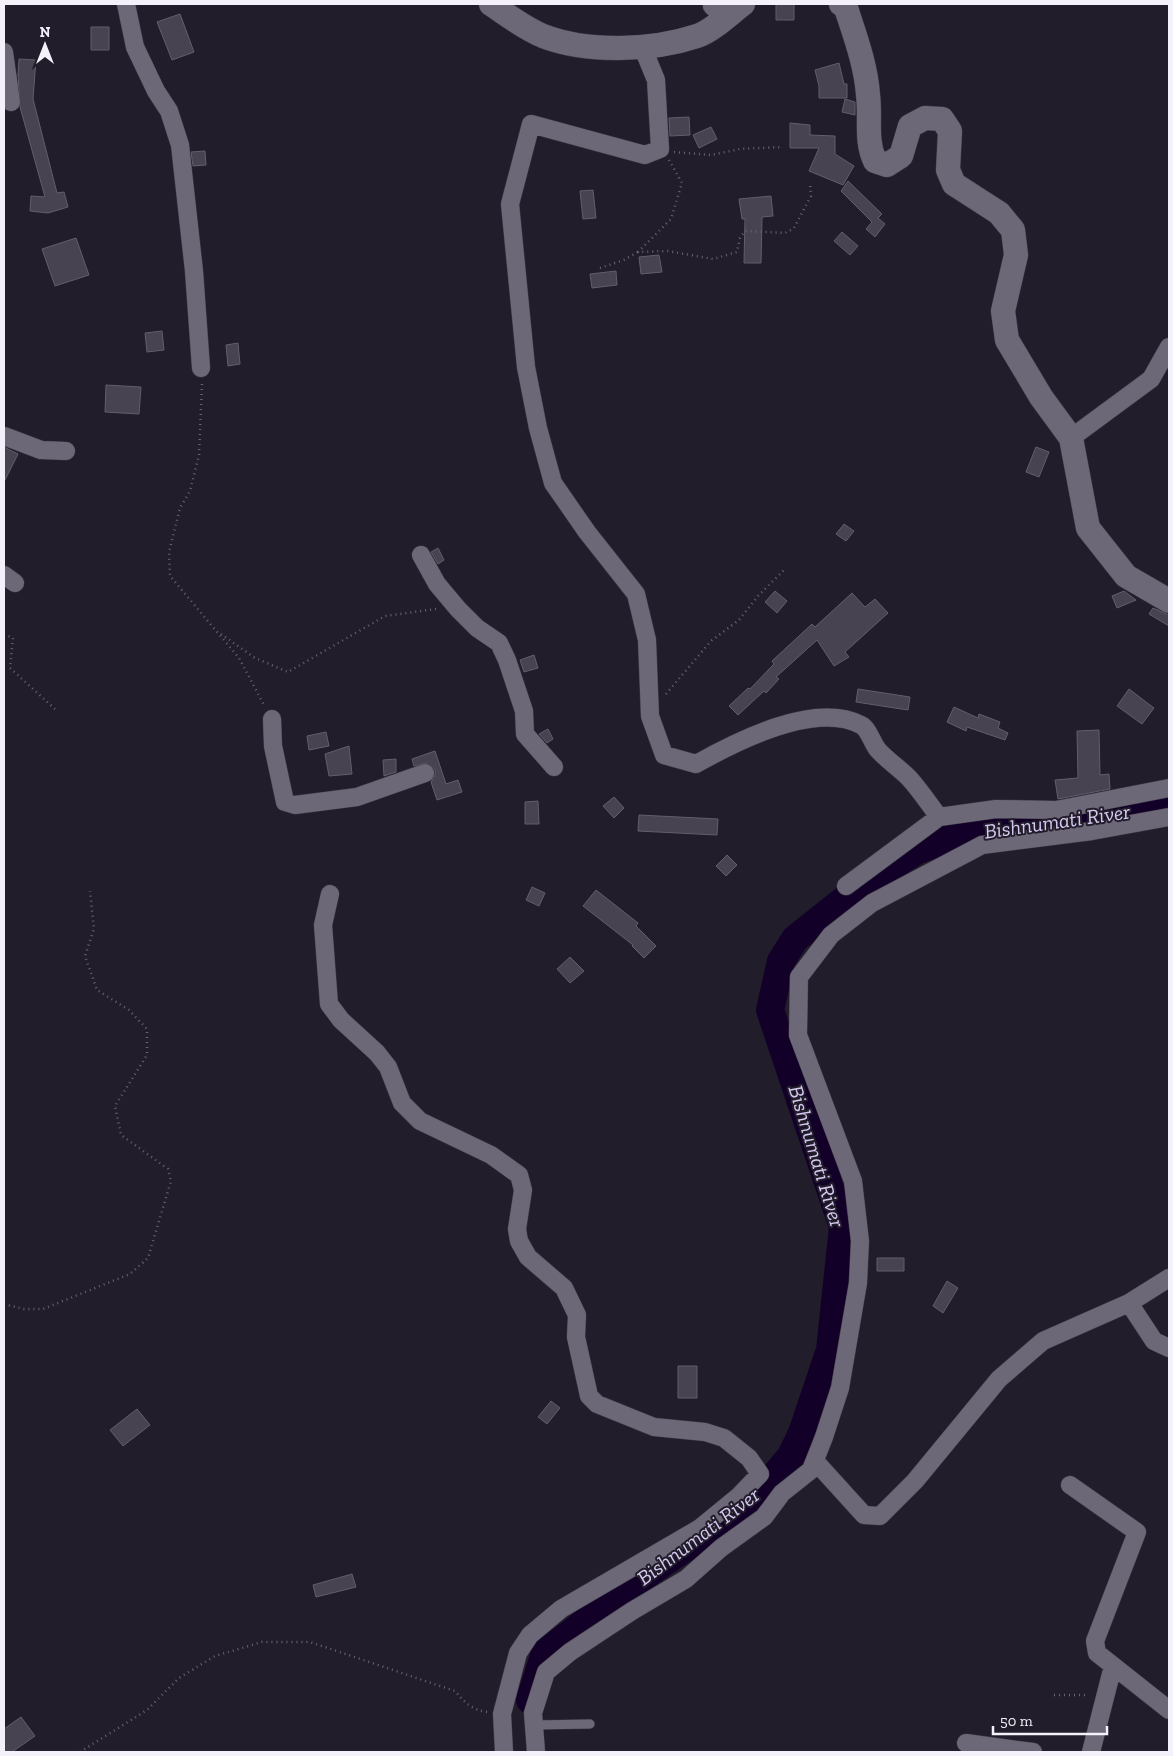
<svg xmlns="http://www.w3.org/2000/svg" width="1173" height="1756" font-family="'Zilla Slab',serif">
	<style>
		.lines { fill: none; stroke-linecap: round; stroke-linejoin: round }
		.river { stroke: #120028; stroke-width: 28 }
		.building { fill: #474351; stroke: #635d6d }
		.lane-casing { stroke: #3e3a46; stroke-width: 10 }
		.street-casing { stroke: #3e3a46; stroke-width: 19 }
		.secondary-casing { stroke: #3e3a46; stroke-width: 25 }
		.path { stroke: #68646f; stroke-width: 2.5; stroke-dasharray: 1 4; stroke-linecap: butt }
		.lane { stroke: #6d6877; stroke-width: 9 }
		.street { stroke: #6d6877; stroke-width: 18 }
		.secondary { stroke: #6d6877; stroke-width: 24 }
		.labels { text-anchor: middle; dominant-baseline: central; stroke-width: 4; stroke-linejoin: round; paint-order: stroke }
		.water-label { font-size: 21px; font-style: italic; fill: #d6c9f1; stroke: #221d2a }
	</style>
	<rect width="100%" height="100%" fill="#221d2a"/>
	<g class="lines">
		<path class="river" d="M 530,1700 L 545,1653 L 646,1575 L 753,1501 L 791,1456 L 802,1433 L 830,1350 L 843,1227 L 770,1010 L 781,961 L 795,939 L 864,884 L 918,850 L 965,833 L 1049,826 L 1146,808 L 1169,797"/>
	</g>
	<path class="building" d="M 776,4 L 794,4 L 794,20 L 776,20 Z
		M 180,14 L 194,52 L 172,60 L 157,22 Z
		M 91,27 L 109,27 L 109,50 L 91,50 Z
		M 19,59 L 36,60 L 33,99 L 57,193 L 64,192 L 68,207 L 48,213 L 30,211 L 31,196 L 45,197 L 20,107 L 18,75 Z
		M 839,63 L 844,84 L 847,84 L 847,98 L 819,98 L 819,86 L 815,70 Z
		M 845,99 L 855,102 L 855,115 L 842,112 Z
		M 689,117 L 690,135 L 670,136 L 669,118 Z
		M 790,123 L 810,125 L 810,135 L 835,136 L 835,154 L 854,166 L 843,185 L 809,171 L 819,148 L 790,148 Z
		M 711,127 L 717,139 L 699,148 L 693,135 Z
		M 205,151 L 206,165 L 193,166 L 191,152 Z
		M 848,181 L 882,214 L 878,218 L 885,224 L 875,237 L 866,229 L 872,222 L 841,191 Z
		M 593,190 L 596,218 L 583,219 L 580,191 Z
		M 771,196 L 773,216 L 762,217 L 761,263 L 744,263 L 745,219 L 742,219 L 739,199 Z
		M 842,232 L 858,246 L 850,255 L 834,241 Z
		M 76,238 L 89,275 L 55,286 L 42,249 Z
		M 659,255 L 662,272 L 641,274 L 639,257 Z
		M 616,271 L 617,285 L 592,288 L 590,274 Z
		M 162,331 L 164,350 L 147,352 L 145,333 Z
		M 238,343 L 240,364 L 228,366 L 226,345 Z
		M 106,385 L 141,387 L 139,414 L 105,412 Z
		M 4,447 L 18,454 L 4,482 Z
		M 1036,447 L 1049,452 L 1039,477 L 1026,472 Z
		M 844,524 L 854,531 L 846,541 L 836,534 Z
		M 438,548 L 444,560 L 438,564 L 431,552 Z
		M 775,591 L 787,601 L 777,613 L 765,602 Z
		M 1124,591 L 1136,600 L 1117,608 L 1112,596 Z
		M 852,593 L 865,607 L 875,599 L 888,613 L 845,652 L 849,657 L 834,666 L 817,640 L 776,677 L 779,679 L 766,693 L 764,691 L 738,715 L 729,706 L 748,688 L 750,689 L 774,664 L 772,661 L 812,624 L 815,627 Z
		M 1153,608 L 1169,615 L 1169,626 L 1149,614 Z
		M 534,655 L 538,668 L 524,672 L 520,660 Z
		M 858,689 L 910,697 L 908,710 L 856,702 Z
		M 1129,689 L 1154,708 L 1142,724 L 1117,706 Z
		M 954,707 L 978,718 L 979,714 L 1000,722 L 998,728 L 1008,733 L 1005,740 L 967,727 L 966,731 L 947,722 Z
		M 548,729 L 553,739 L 547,743 L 539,734 Z
		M 1099,730 L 1100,775 L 1109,774 L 1110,789 L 1058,799 L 1055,780 L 1078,778 L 1077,731 Z
		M 326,732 L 329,746 L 309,750 L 307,736 Z
		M 349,746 L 352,774 L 329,776 L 325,754 Z
		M 435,751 L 446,784 L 458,780 L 462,792 L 437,800 L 431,782 L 435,775 L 435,769 L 426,763 L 414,766 L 412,759 Z
		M 396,759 L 396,772 L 384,776 L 383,760 Z
		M 614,797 L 624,808 L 614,818 L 603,806 Z
		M 538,801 L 539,824 L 525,824 L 525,802 Z
		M 639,815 L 718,819 L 717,835 L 638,831 Z
		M 727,855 L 737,865 L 726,876 L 716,866 Z
		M 532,887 L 545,893 L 539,906 L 526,900 Z
		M 596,890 L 638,923 L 636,926 L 656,946 L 644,958 L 632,946 L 633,945 L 583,906 Z
		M 570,957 L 584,971 L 570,983 L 557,969 Z
		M 877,1258 L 904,1258 L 904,1271 L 877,1271 Z
		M 947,1281 L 958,1288 L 943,1313 L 933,1306 Z
		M 678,1366 L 697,1366 L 697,1398 L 678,1398 Z
		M 551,1401 L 560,1408 L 547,1424 L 538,1417 Z
		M 137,1409 L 150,1425 L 123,1446 L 110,1430 Z
		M 352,1574 L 356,1587 L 316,1597 L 313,1585 Z
		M 21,1717 L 35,1736 L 12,1752 L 4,1752 L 4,1729 Z"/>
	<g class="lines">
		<defs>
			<path id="lane" d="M 534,1725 L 590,1724"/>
			<path id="street" d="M 126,4 L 135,47 L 156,91 L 169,111 L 180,145 L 194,271 L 201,368
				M 713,4 L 712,6 L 724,18
				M 642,46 L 656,80 L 660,149 L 645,155 L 531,124 L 510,204 L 526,367 L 538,428 L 553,483 L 587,532 L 636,594 L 647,640 L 650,716 L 664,755 L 696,764 C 737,741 815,701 861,725 C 869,729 872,743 878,750 C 887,760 899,768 909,778 C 920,790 929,804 939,817
				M 4,52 L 11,102
				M 4,436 L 41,450 L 66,451
				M 1071,438 L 1151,379 L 1169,347
				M 421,555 L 437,584 L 458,609 L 477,628 L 499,643 L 507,660 L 524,711 L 525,734 L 554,767
				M 4,575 L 15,583
				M 272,719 L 273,746 L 285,802 L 295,805 L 357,797 L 425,773
				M 846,886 L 939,817 L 996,809 L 1056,810 L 1169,788
				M 330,894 L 323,925 L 329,1004 L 341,1020 L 377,1053 L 388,1067 L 402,1103 L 420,1121 L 491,1155 L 519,1175 L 523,1190 L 517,1229 L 519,1241 L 528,1257 L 564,1288 L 577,1315 L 576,1337 L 589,1396 L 597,1404 L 654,1427 L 705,1432 L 724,1438 L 749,1458 L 760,1474 L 739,1496 L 700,1528 L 561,1609 L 530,1635 L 518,1653 L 502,1714 L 504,1752
				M 1129,1303 L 1154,1341 L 1169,1348
				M 815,1461 L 864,1515 L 880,1516 L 915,1481 L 999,1379 L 1043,1341 L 1129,1303 L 1169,1278
				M 1070,1485 L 1137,1532 L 1095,1641 L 1097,1653 L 1169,1710
				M 966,1743 L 1033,1752
				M 536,1752 L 533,1713 L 546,1672 L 570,1652 L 632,1611 L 686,1579 L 721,1548 L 764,1517 L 782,1493 L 811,1470 L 824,1437 L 840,1388 L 858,1283 L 860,1241 L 853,1181 L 798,1035 L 799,977 L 831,935 L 872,903 L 982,845 L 1092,831 L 1169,817
				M 1091,1752 L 1113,1666"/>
			<path id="secondary" d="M 491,4 C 507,15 524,28 543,36 C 587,53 652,51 697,36 C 711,32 731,13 743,4
				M 841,4 L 846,8 C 855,36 866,65 868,95 C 871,118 865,140 875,161 L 887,165 L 901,156 L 910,126 L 925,118 L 942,119 L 950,131 L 948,170 L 954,184 L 999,213 L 1013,230 L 1016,255 L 1003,311 L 1007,340 L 1041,397 L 1071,438 L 1088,528 L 1126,576 L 1169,601"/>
		</defs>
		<use href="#lane" class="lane-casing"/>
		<use href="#street" class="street-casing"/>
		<use href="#secondary" class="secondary-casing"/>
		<path class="path" d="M 674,152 L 711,155 L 740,149 L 782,147
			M 669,160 L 682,183 L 671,219 L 638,252 L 668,251 L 713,259 L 737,252 L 740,238 L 745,231 L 785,233 L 794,228 L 811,196 L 810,183
			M 600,268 L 624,260 L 638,252
			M 202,384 L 199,455 L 190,491 L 180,508 L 169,552 L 170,576 L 239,658 L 264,705
			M 4,634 L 13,638 L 10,668 L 55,709
			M 221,634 L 255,658 L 288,672 L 385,616 L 436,609
			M 666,694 L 711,641 L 739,620 L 758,596 L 784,570
			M 4,1304 L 24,1309 L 43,1309 L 130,1274 L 148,1258 L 171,1181 L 168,1169 L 121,1135 L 115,1106 L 147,1055 L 147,1029 L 129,1010 L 97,990 L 85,956 L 94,929 L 90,891
			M 1054,1695 L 1089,1695
			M 80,1752 L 147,1710 L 179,1678 L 215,1656 L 262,1642 L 310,1642 L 455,1691 C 464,1702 472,1710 487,1712"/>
		<use href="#lane" class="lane"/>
		<use href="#street" class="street"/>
		<use href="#secondary" class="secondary"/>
	</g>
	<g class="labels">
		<g class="water-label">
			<text transform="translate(1057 821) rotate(-8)">Bishnumati River</text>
			<text transform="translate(817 1156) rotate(73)">Bishnumati River</text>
			<text transform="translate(698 1536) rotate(-37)">Bishnumati River</text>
		</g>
	</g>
	<rect width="1173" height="1756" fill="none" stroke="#f4f1fa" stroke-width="10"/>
	<g transform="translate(45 45)" stroke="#221d2a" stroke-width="4" paint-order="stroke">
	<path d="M0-4L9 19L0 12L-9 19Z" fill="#f4f1fa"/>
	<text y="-8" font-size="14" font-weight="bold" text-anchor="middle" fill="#f4f1fa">N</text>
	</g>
	<path d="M993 1726v8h114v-8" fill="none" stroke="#f4f1fa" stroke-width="2.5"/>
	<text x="1000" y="1726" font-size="15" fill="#f4f1fa" stroke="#221d2a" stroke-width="4" paint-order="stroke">50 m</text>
</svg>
